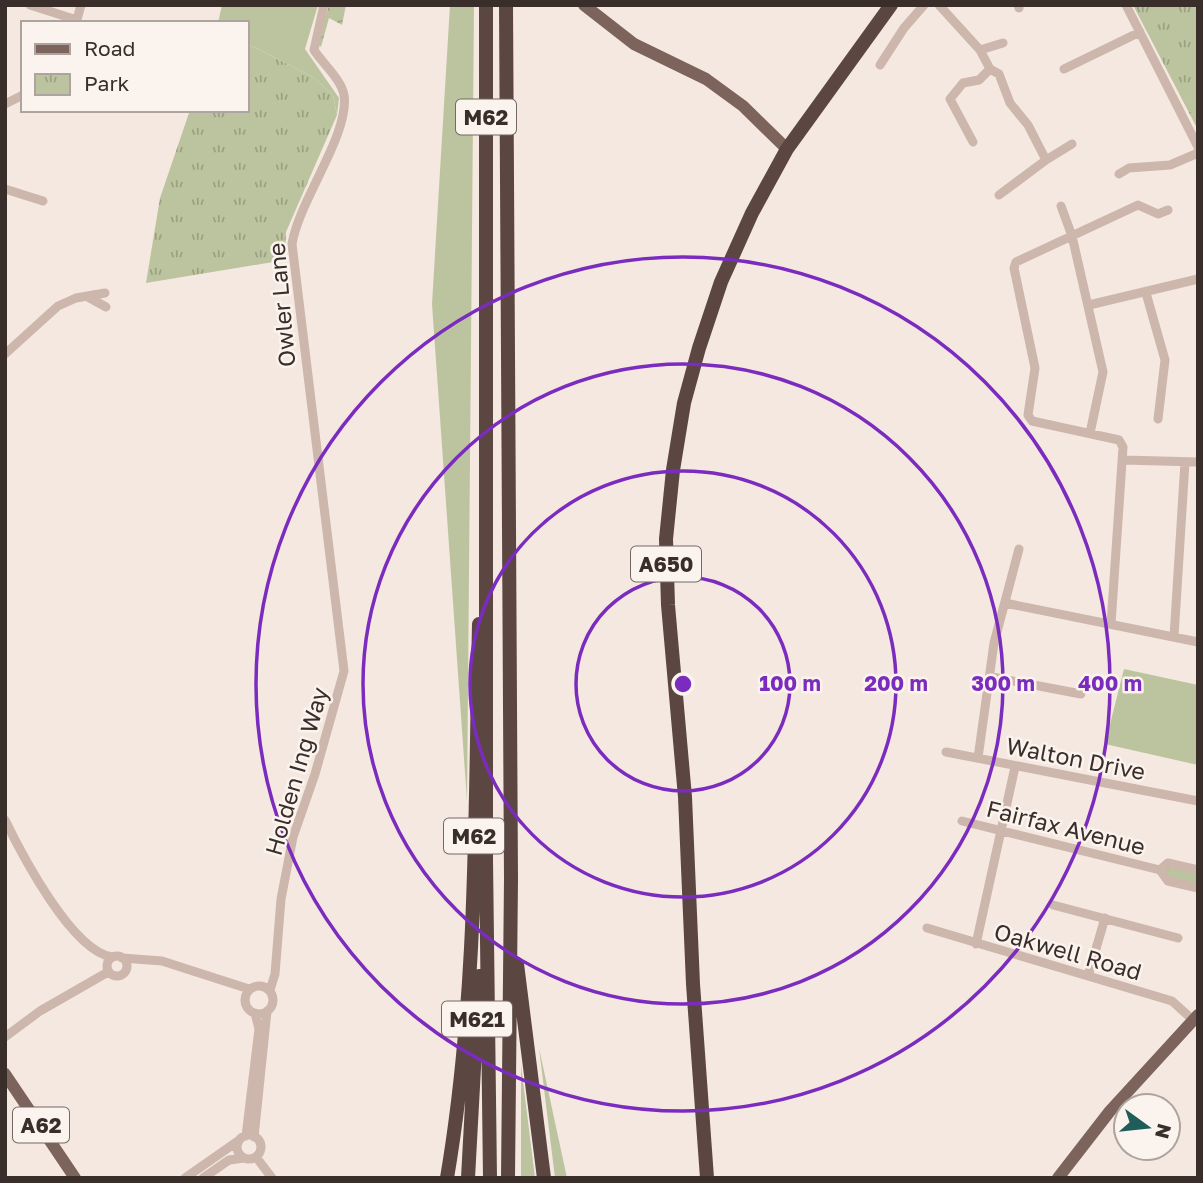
<svg xmlns="http://www.w3.org/2000/svg" width="1203" height="1183" font-family="'Golos Text',sans-serif">
	<style>
		.grass { fill: #bcc49f }
		.forest { fill: url(#forest-crowns) }
		.park { fill: url(#park-tufts) }
		.lines { fill: none; stroke-linecap: round; stroke-linejoin: round }
		.minor { stroke: #cdb6ab; stroke-width: 9 }
		.major { stroke: #7c635b; stroke-width: 12 }
		.highway { stroke: #5b4641; stroke-width: 14 }
		.ring { fill: none; stroke: #7b2cbf; stroke-width: 3.5 }
		.labels { text-anchor: middle; dominant-baseline: central; stroke-width: 5; stroke-linejoin: round; paint-order: stroke }
		.shield { fill: #fbf3ed; stroke: #746964; stroke-width: 2 }
		.shield-label { font-size: 21px; font-weight: bold; fill: #3a2e2a }
		.street-label { font-size: 23px; fill: #3a2e2a; stroke: #fbf3ed }
		.centre { fill: #7b2cbf; stroke: #fbf3ed; stroke-width: 3.5 }
		.ring-label { font-size: 21px; text-anchor: middle; font-weight: bold; fill: #7b2cbf; stroke: #fbf3ed; stroke-width: 5; stroke-linejoin: round; paint-order: stroke }
	</style>
	<defs>
		<pattern id="forest-crowns" width="20" height="18" patternUnits="userSpaceOnUse" patternTransform="scale(1.75)"><rect width="20" height="18" fill="#bcc49f"/><path d="M2 6a3 3 0 1 1 6 0M12 15a3 3 0 1 1 6 0" fill="none" stroke="#9aa082"/></pattern>
		<pattern id="park-tufts" width="24" height="20" patternUnits="userSpaceOnUse" patternTransform="scale(1.75)"><rect width="24" height="20" fill="#bcc49f"/><path d="M3 7l-1-3M5 7V3M7 7l1-3M15 17l-1-3M17 17v-4M19 17l1-3" fill="none" stroke="#9aa082"/></pattern>
	</defs>
	<rect width="100%" height="100%" fill="#f4e8e0"/>
	<path class="grass" d="M 222,5 L 318,5 L 305,49 L 339,98 L 337,115 L 333,95 L 313,77 L 254,47 L 247,46 L 247,23 L 218,23 Z
		M 450,5 L 474,5 L 467,801 L 432,304 Z
		M 1124,669 L 1198,685 L 1198,765 L 1105,744 Z
		M 539,1048 L 567,1178 L 555,1178 Z
		M 521,1065 L 535,1178 L 521,1178 Z"/>
	<path class="forest" d="M 329,5 L 346,5 L 342,25 L 329,18 L 321,47 L 318,44 Z"/>
	<path class="park" d="M 1133,5 L 1198,5 L 1198,130 Z
		M 247,46 L 254,47 L 313,77 L 333,95 L 337,115 L 286,232 L 285,260 L 146,283 L 160,198 L 190,110 L 247,110 Z
		M 1168,863 L 1198,870 L 1198,888 L 1168,881 L 1160,870 Z"/>
	<g class="lines">
		<path class="minor" d="M 30,5 L 77,20
			M 939,5 L 980,50 L 990,69 L 999,74 L 1010,103 L 1028,125 L 1046,160 L 999,195
			M 1018,5 L 1019,8
			M 1126,5 L 1198,147
			M 76,23 L 81,5
			M 980,50 L 1003,43
			M 880,65 L 904,28 L 924,5
			M 1064,69 L 1140,32
			M 5,104 L 23,95
			M 973,142 L 950,99 L 963,83 L 979,80 L 990,69
			M 1046,160 L 1072,144
			M 1119,174 L 1129,168 L 1170,165 L 1198,153
			M 5,189 L 43,201
			M 1061,206 L 1072,236 L 1103,372 L 1090,433
			M 1146,293 L 1165,360 L 1158,419
			M 88,297 L 106,307
			M 1089,305 L 1198,279
			M 5,354 L 58,306 L 76,298 L 105,293
			M 1123,460 L 1198,462
			M 1005,603 L 1198,642
			M 1111,624 L 1123,447 L 1119,440 L 1032,421 L 1028,415 L 1035,368 L 1014,268 L 1016,262 L 1138,205 L 1158,214 L 1168,210
			M 1174,637 L 1185,462
			M 992,677 L 1081,694
			M 946,752 L 1198,801
			M 978,758 L 994,643 L 1019,549
			M 5,820 C 22,855 72,951 112,957
			M 962,821 L 1160,870 L 1168,881 L 1198,888
			M 1160,870 L 1168,863 L 1198,870
			M 1053,905 L 1178,938
			M 927,928 L 1172,1001 L 1193,1020
			M 976,944 L 1015,767
			M107 966a10 10 0 1 1 20 0a10 10 0 1 1-20 0Z
			M 122,958 L 162,961 L 249,989
			M 1088,976 L 1105,918
			M245 1000a14 14 0 1 1 28 0a14 14 0 1 1-28 0Z
			M 270,990 L 275,974 L 281,899 L 293,837 L 315,774 L 344,671 L 292,244 C 299,200 350,134 344,95 C 341,79 323,64 314,50 L 324,5
			M 5,1037 L 40,1011 L 108,972
			M237 1147a12 12 0 1 1 24 0a12 12 0 1 1-24 0Z
			M 246,1136 L 259,1029 L 255,1013
			M 254,1137 L 267,1011
			M 256,1157 L 272,1178
			M 185,1178 L 238,1141
			M 203,1178 L 229,1160 L 244,1158"/>
		<path class="major" d="M 584,5 L 634,44 L 706,79 L 743,106 L 787,149
			M 5,1074 L 75,1178
			M 1058,1178 L 1110,1111 L 1198,1015"/>
		<path class="highway" d="M 486,5 L 486,860 L 490,1178
			M 506,5 L 511,879 L 508,1178
			M 517,964 L 544,1178
			M 447,1178 C 478,995 475,809 479,624
			M 468,1178 L 479,976
			M 707,1178 L 693,984 L 685,797 L 668,605 L 666,539 L 673,470 L 684,403 L 699,348 L 721,282 L 752,213 L 787,149 L 891,5"/>
	</g>
	<g class="ring">
		<circle cx="683" cy="684" r="107"/>
		<circle cx="683" cy="684" r="213"/>
		<circle cx="683" cy="684" r="320"/>
		<circle cx="683" cy="684" r="427"/>
	</g>
	<g class="labels">
		<g class="shield">
			<rect x="456" y="99.5" width="60" height="35" rx="5"/>
			<rect x="631" y="546.5" width="70" height="35" rx="5"/>
			<rect x="444" y="818.5" width="60" height="35" rx="5"/>
			<rect x="442" y="1001.5" width="70" height="35" rx="5"/>
			<rect x="13" y="1107.5" width="56" height="35" rx="5"/>
		</g>
		<g class="shield-label">
			<text x="486" y="117">M62</text>
			<text x="666" y="564">A650</text>
			<text x="474" y="836">M62</text>
			<text x="477" y="1019">M621</text>
			<text x="41" y="1125">A62</text>
		</g>
		<g class="street-label">
			<text transform="translate(281 305) rotate(-95)">Owler Lane</text>
			<text transform="translate(1076 758) rotate(11)">Walton Drive</text>
			<text transform="translate(296 771) rotate(-74)">Holden Ing Way</text>
			<text transform="translate(1066 827) rotate(14)">Fairfax Avenue</text>
			<text transform="translate(1068 951) rotate(16)">Oakwell Road</text>
		</g>
	</g>
	<circle cx="683" cy="684" r="10" class="centre"/>
	<g class="ring-label">
		<text x="790" y="691">100 m</text>
		<text x="896" y="691">200 m</text>
		<text x="1003" y="691">300 m</text>
		<text x="1110" y="691">400 m</text>
	</g>
	<rect width="1203" height="1183" fill="none" stroke="#3a2e2a" stroke-width="14"/>
	<rect x="21" y="21" width="228" height="91" fill="#fbf3ed" stroke="#aea49f" stroke-width="2"/>
	<rect x="35" y="44" width="35" height="10" fill="#7c635b" stroke="#aea49f" stroke-width="2"/>
	<text x="84" y="56" font-size="21" fill="#3a2e2a">Road</text>
	<rect x="35" y="74" width="35" height="21" fill="url(#park-tufts)" stroke="#aea49f" stroke-width="2"/>
	<text x="84" y="91" font-size="21" fill="#3a2e2a">Park</text>
	<g transform="translate(1147 1127) rotate(105)"><circle r="33" fill="#fbf3ed" stroke="#aea49f" stroke-width="2"/>
	<path d="M0-5L12 26L0 18L-12 26Z" fill="#1f5d5a"/>
	<text y="-10" font-size="19" font-weight="bold" text-anchor="middle" fill="#3a2e2a">N</text>
	</g>
</svg>
